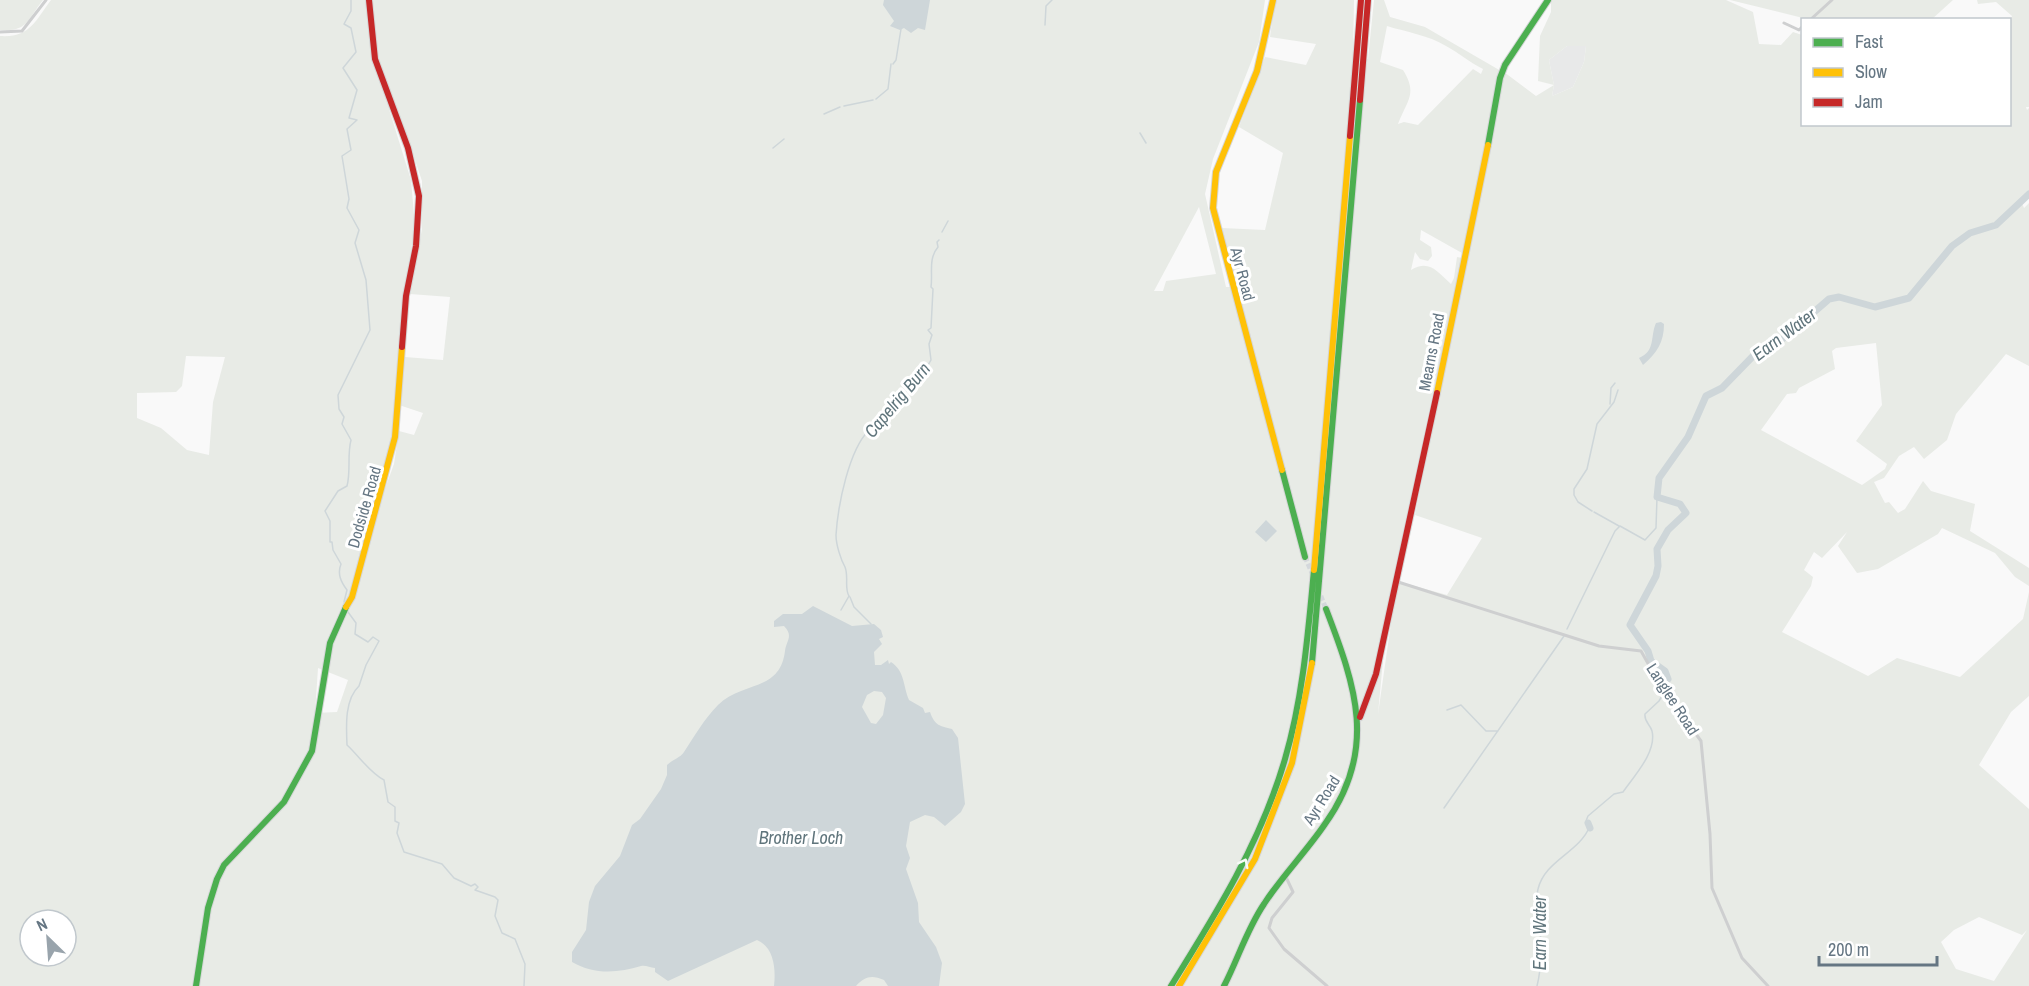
<svg xmlns="http://www.w3.org/2000/svg" width="2029" height="986" font-family="'Archivo Narrow',sans-serif">
	<style>
		.built { fill: #e8e9e9 }
		.green { fill: #e8ebe6; fill-rule: evenodd }
		.water { fill: #ced6d9; fill-rule: evenodd }
		.lines { fill: none; stroke-linecap: round; stroke-linejoin: round }
		.stream { stroke: #ced6d9; stroke-width: 1.5 }
		.river { stroke: #ced6d9; stroke-width: 7 }
		.primary-tunnel { stroke: #d4d8dc; stroke-width: 5; stroke-dasharray: 5 2.5; stroke-linecap: butt }
		.fast-casing { stroke: #d5d6d7; stroke-width: 8 }
		.slow-casing { stroke: #d5d6d7; stroke-width: 8 }
		.jam-casing { stroke: #d5d6d7; stroke-width: 8 }
		.street { stroke: #cecfd0; stroke-width: 3 }
		.fast { stroke: #4caf50; stroke-width: 6 }
		.slow { stroke: #ffc107; stroke-width: 6 }
		.jam { stroke: #c62828; stroke-width: 6 }
		.oneway { stroke: #f6fbf6 }
		.labels { text-anchor: middle; dominant-baseline: central; stroke-width: 6; stroke-linejoin: round; paint-order: stroke }
		.street-label { font-size: 16px; fill: #657683; stroke: #fff }
		.water-label { font-size: 18px; font-style: italic; fill: #60757c; stroke: #fff }
	</style>
	<rect width="100%" height="100%" fill="#f9f9f9"/>
	<path class="built" d="M 1567,46 L 1586,46 L 1584,62 L 1573,87 L 1552,96 L 1554,85 L 1549,60 Z"/>
	<path class="green" d="M 0,0 L 43,0 C 27,20 28,32 0,30 Z
		M 51,0 L 1265,0 L 1259,42 L 1213,159 L 1205,194 L 1226,287 L 1236,287 L 1222,228 L 1265,230 L 1283,153 L 1239,127 L 1265,57 L 1306,65 L 1316,44 L 1270,37 L 1275,0 L 1354,0 L 1353,54 L 1368,59 L 1374,0 L 1384,0 L 1390,17 L 1425,27 L 1501,71 L 1497,86 L 1501,86 L 1504,72 L 1536,96 L 1554,85 L 1538,81 L 1540,36 L 1551,12 L 1551,0 L 1726,0 L 1753,12 L 1759,44 L 1781,45 L 1793,32 L 1802,35 L 1802,124 L 2010,124 L 2010,24 L 2012,16 L 1996,2 L 1978,4 L 1977,0 L 2029,0 L 2029,107 L 2026,107 L 2027,110 L 2029,108 L 2029,192 L 2021,201 L 2024,208 L 2029,203 L 2029,366 L 2006,354 L 1956,414 L 1947,440 L 1924,459 L 1914,447 L 1899,456 L 1884,478 L 1874,482 L 1885,503 L 1889,502 L 1898,513 L 1905,509 L 1923,481 L 1931,491 L 1975,504 L 1970,531 L 2029,568 L 2029,586 L 2015,577 L 1995,553 L 1942,528 L 1938,534 L 1878,569 L 1857,573 L 1838,546 L 1847,532 L 1822,558 L 1814,552 L 1804,570 L 1813,577 L 1811,586 L 1782,632 L 1868,676 L 1897,658 L 1960,677 L 2023,619 L 2029,592 L 2029,696 L 2011,712 L 1979,765 L 2029,809 L 2029,986 L 0,986 L 0,36 C 30,38 35,21 51,0 ZM 1387,26 C 1406,32 1428,35 1446,46 C 1459,53 1469,62 1483,69 L 1481,74 L 1473,69 L 1418,125 L 1404,122 L 1398,124 C 1407,100 1418,94 1403,70 L 1380,62 ZM 1567,46 L 1586,46 L 1584,62 L 1573,87 L 1552,96 L 1554,85 L 1549,60 ZM 389,109 L 401,118 L 422,181 L 422,229 L 410,294 L 450,297 L 443,360 L 405,357 L 399,405 L 423,413 L 414,435 L 399,431 L 394,464 L 379,505 L 365,559 L 362,556 L 391,442 L 402,304 L 415,226 L 411,180 ZM 1199,207 L 1216,274 L 1166,281 L 1163,291 L 1154,291 ZM 1469,223 L 1474,225 L 1415,515 L 1482,538 L 1447,595 L 1397,581 L 1378,714 L 1389,596 L 1462,258 L 1457,257 L 1454,278 L 1451,284 C 1437,271 1429,259 1411,270 L 1415,252 L 1420,259 L 1428,261 L 1432,256 L 1431,247 L 1420,240 L 1421,230 L 1462,253 ZM 1876,343 L 1882,405 L 1856,441 L 1887,464 L 1885,469 L 1862,485 L 1761,430 L 1787,394 L 1796,393 L 1799,388 L 1835,369 L 1832,351 L 1836,348 ZM 186,356 L 225,357 L 213,402 L 209,455 L 187,450 L 161,428 L 137,418 L 137,393 L 176,392 L 182,386 ZM 318,668 L 348,680 L 337,712 L 315,713 ZM 1979,917 L 2022,935 L 2027,930 L 1994,981 L 1956,969 L 1941,942 L 1954,930 ZM 30,920 L 66,920 L 66,956 L 30,956 Z
		M 1730,0 L 1953,0 L 1931,20 L 1807,19 Z"/>
	<path class="water" d="M 884,0 L 930,0 L 925,30 L 918,28 L 911,33 L 904,28 L 900,30 L 890,26 L 894,21 L 883,5 Z
		M 1661,322 L 1664,324 C 1664,342 1657,353 1643,365 L 1639,358 C 1656,351 1650,336 1656,323 Z
		M 1266,520 L 1277,531 L 1266,542 L 1255,532 Z
		M 813,606 L 852,626 L 874,624 L 881,630 L 883,637 L 879,639 L 882,644 L 874,652 L 875,665 L 881,665 L 888,660 L 889,664 L 891,662 C 905,671 903,686 909,700 L 923,708 L 925,713 L 930,712 C 935,726 940,726 952,729 L 958,738 L 965,804 L 961,812 L 945,826 L 934,817 L 925,815 L 910,822 L 906,846 L 910,858 L 906,869 L 918,903 L 919,922 L 936,947 L 942,963 L 939,986 L 888,986 L 884,980 C 872,975 865,976 856,986 L 774,986 C 776,969 774,947 757,940 L 668,981 L 655,972 L 655,968 C 650,968 646,965 641,966 C 618,973 594,975 572,962 L 572,952 L 586,930 L 589,902 L 595,886 L 620,856 L 632,825 L 640,819 L 661,789 L 667,775 L 667,765 C 672,760 680,758 684,752 C 694,737 704,719 718,705 C 743,681 780,692 785,651 C 786,641 794,636 784,626 L 774,627 L 774,621 L 783,614 L 802,614 ZM 874,691 L 882,692 L 886,698 L 883,715 L 876,724 L 871,723 L 862,707 L 867,695 Z"/>
	<g class="lines">
		<path class="stream" d="M 1045,25 L 1046,6 L 1052,0
			M 893,64 L 896,60 L 901,29
			M 876,99 L 888,89 L 891,64
			M 844,106 L 873,100
			M 824,114 L 840,107
			M 1140,133 L 1146,143
			M 773,148 L 784,139
			M 942,232 L 948,221
			M 1610,404 L 1611,388 L 1615,383
			M 1592,511 L 1578,502 L 1574,495 L 1574,489 L 1587,469 L 1597,424 L 1614,402 L 1618,390
			M 1594,512 L 1619,526
			M 850,597 L 854,607 L 871,624
			M 344,602 L 347,590 C 341,582 337,574 341,564 L 333,550 L 332,542 L 330,542 L 330,521 L 325,511 L 338,491 L 347,486 C 351,471 347,455 351,440 L 342,424 L 344,417 L 339,409 L 338,395 L 370,330 L 366,280 L 355,243 L 359,230 L 347,208 L 349,199 L 342,156 L 351,150 L 347,129 L 357,120 L 349,118 L 357,90 L 343,68 L 356,52 L 351,28 L 344,24 L 351,11 L 351,0
			M 841,610 L 849,596 C 844,588 849,577 845,567 C 841,560 836,545 836,535 C 838,504 849,450 869,430 C 887,411 920,381 931,360 L 929,344 L 932,335 L 928,330 L 931,328 L 933,289 L 931,287 C 933,273 928,259 938,247 L 937,242 L 939,240
			M 348,612 L 356,623 L 355,634 L 368,642 L 373,637 L 379,641 L 366,665 L 359,686 C 345,699 346,724 347,745 C 359,756 370,773 384,780 L 388,802 L 395,807 L 395,821 L 399,823 L 397,833 L 404,852 L 442,864 L 454,878 L 471,886 L 475,884 L 478,887 L 475,890 L 495,897 L 498,900 L 495,916 L 502,933 L 515,939 L 525,964 L 524,986
			M 1567,629 L 1615,531 L 1620,526 L 1645,540 L 1656,528 L 1657,497
			M 1447,710 L 1461,705 L 1486,731 L 1498,731
			M 1444,808 L 1564,636
			M 1537,986 C 1542,967 1541,943 1540,922 C 1539,911 1535,900 1538,889 C 1545,860 1579,853 1590,826 L 1586,821 L 1588,816 L 1614,794 L 1623,792 C 1634,776 1657,752 1652,731 C 1650,724 1644,722 1645,714 L 1659,701 L 1666,689"/>
		<path class="river" d="M 1668,679 L 1665,671 L 1651,661 L 1648,651 L 1630,625 L 1656,576 L 1658,566 L 1657,549 L 1668,530 L 1686,513 L 1680,504 L 1657,497 L 1659,478 L 1688,437 L 1706,396 L 1722,388 L 1756,353 L 1784,338 L 1829,299 L 1839,297 L 1875,307 L 1909,298 L 1952,246 L 1970,233 L 1996,225 L 2029,194
			M 1588,823 L 1590,828"/>
		<path class="primary-tunnel" d="M 1305,557 L 1313,575
			M 1318,589 L 1326,609"/>
		<defs>
			<path id="fast" d="M 1488,145 L 1500,78 L 1505,65 L 1548,0
				M 1282,470 L 1305,557
				M 1312,663 L 1360,100
				M 196,986 L 208,908 L 217,879 L 224,865 L 284,802 L 312,751 L 330,643 L 346,607
				M 1171,986 C 1216,914 1261,842 1285,759 C 1303,698 1308,633 1314,570
				M 1224,986 C 1238,959 1247,929 1264,904 C 1282,876 1306,852 1325,824 C 1378,750 1356,687 1326,609"/>
			<path id="slow" d="M 1273,0 L 1257,71 L 1216,172 L 1213,208 L 1282,470
				M 1437,393 L 1488,145
				M 1314,570 L 1350,136
				M 346,607 L 352,597 L 395,437 L 402,347
				M 1179,986 L 1255,859 L 1292,763 L 1312,663"/>
			<path id="jam" d="M 369,0 L 375,59 L 408,148 L 419,196 L 416,246 L 406,296 L 402,347
				M 1360,100 L 1368,0
				M 1350,136 L 1361,0
				M 1360,717 L 1376,674 L 1437,393"/>
		</defs>
		<use href="#fast" class="fast-casing"/>
		<use href="#slow" class="slow-casing"/>
		<use href="#jam" class="jam-casing"/>
		<path class="street" d="M 1810,20 L 1832,0
			M 1784,23 L 1799,30 L 1802,27
			M 0,32 L 22,31 L 46,0
			M 1395,581 L 1599,646 L 1641,651 L 1650,667 L 1668,686 L 1676,707 L 1701,741 L 1710,834 L 1712,888 L 1742,958 L 1768,986
			M 1285,875 L 1293,892 L 1272,918 L 1269,928 L 1284,949 L 1327,986"/>
		<use href="#fast" class="fast"/>
		<use href="#slow" class="slow"/>
		<use href="#jam" class="jam"/>
	</g>
	<defs><path id="oneway-chevron" d="M-2-3.5L2.5 0L-2 3.5" fill="none" stroke-width="1.6" stroke-linecap="round" stroke-linejoin="round" transform="scale(1.5)"/></defs>
	<use class="oneway" href="#oneway-chevron" transform="translate(1244 863) rotate(-63)"/>
	<g class="labels">
		<g class="street-label">
			<text transform="translate(1243 274) rotate(75)">Ayr Road</text>
			<text transform="translate(1431 352) rotate(-79)">Mearns Road</text>
			<text transform="translate(364 507) rotate(-74)">Dodside Road</text>
			<text transform="translate(1673 699) rotate(57)">Langlee Road</text>
			<text transform="translate(1321 800) rotate(-58)">Ayr Road</text>
		</g>
		<g class="water-label">
			<text transform="translate(1784 334) rotate(-37)">Earn Water</text>
			<text transform="translate(897 400) rotate(-50)">Capelrig Burn</text>
			<text x="801" y="837">Brother Loch</text>
			<text transform="translate(1539 933) rotate(-90)">Earn Water</text>
		</g>
	</g>
	<rect x="1801" y="18" width="210" height="108" fill="#ffffff" stroke="#c1c8cd" stroke-width="1.5"/>
	<rect x="1813" y="38" width="30" height="9" fill="#4caf50" stroke="#c1c8cd" stroke-width="1.5"/>
	<text x="1855" y="48" font-size="18" fill="#657683">Fast</text>
	<rect x="1813" y="68" width="30" height="9" fill="#ffc107" stroke="#c1c8cd" stroke-width="1.5"/>
	<text x="1855" y="78" font-size="18" fill="#657683">Slow</text>
	<rect x="1813" y="98" width="30" height="9" fill="#c62828" stroke="#c1c8cd" stroke-width="1.5"/>
	<text x="1855" y="108" font-size="18" fill="#657683">Jam</text>
	<g transform="translate(48 938) rotate(335)"><circle r="28" fill="#ffffff" stroke="#c1c8cd" stroke-width="1.5"/>
	<path d="M0-4.5L10 22L0 15L-10 22Z" fill="#99a4ac"/>
	<text y="-9" font-size="16" font-weight="bold" text-anchor="middle" fill="#657683">N</text>
	</g>
	<path d="M1819 956v9h118v-9" fill="none" stroke="#657683" stroke-width="3"/>
	<text x="1828" y="956" font-size="18" fill="#657683" stroke="#ffffff" stroke-width="4.5" paint-order="stroke">200 m</text>
</svg>
